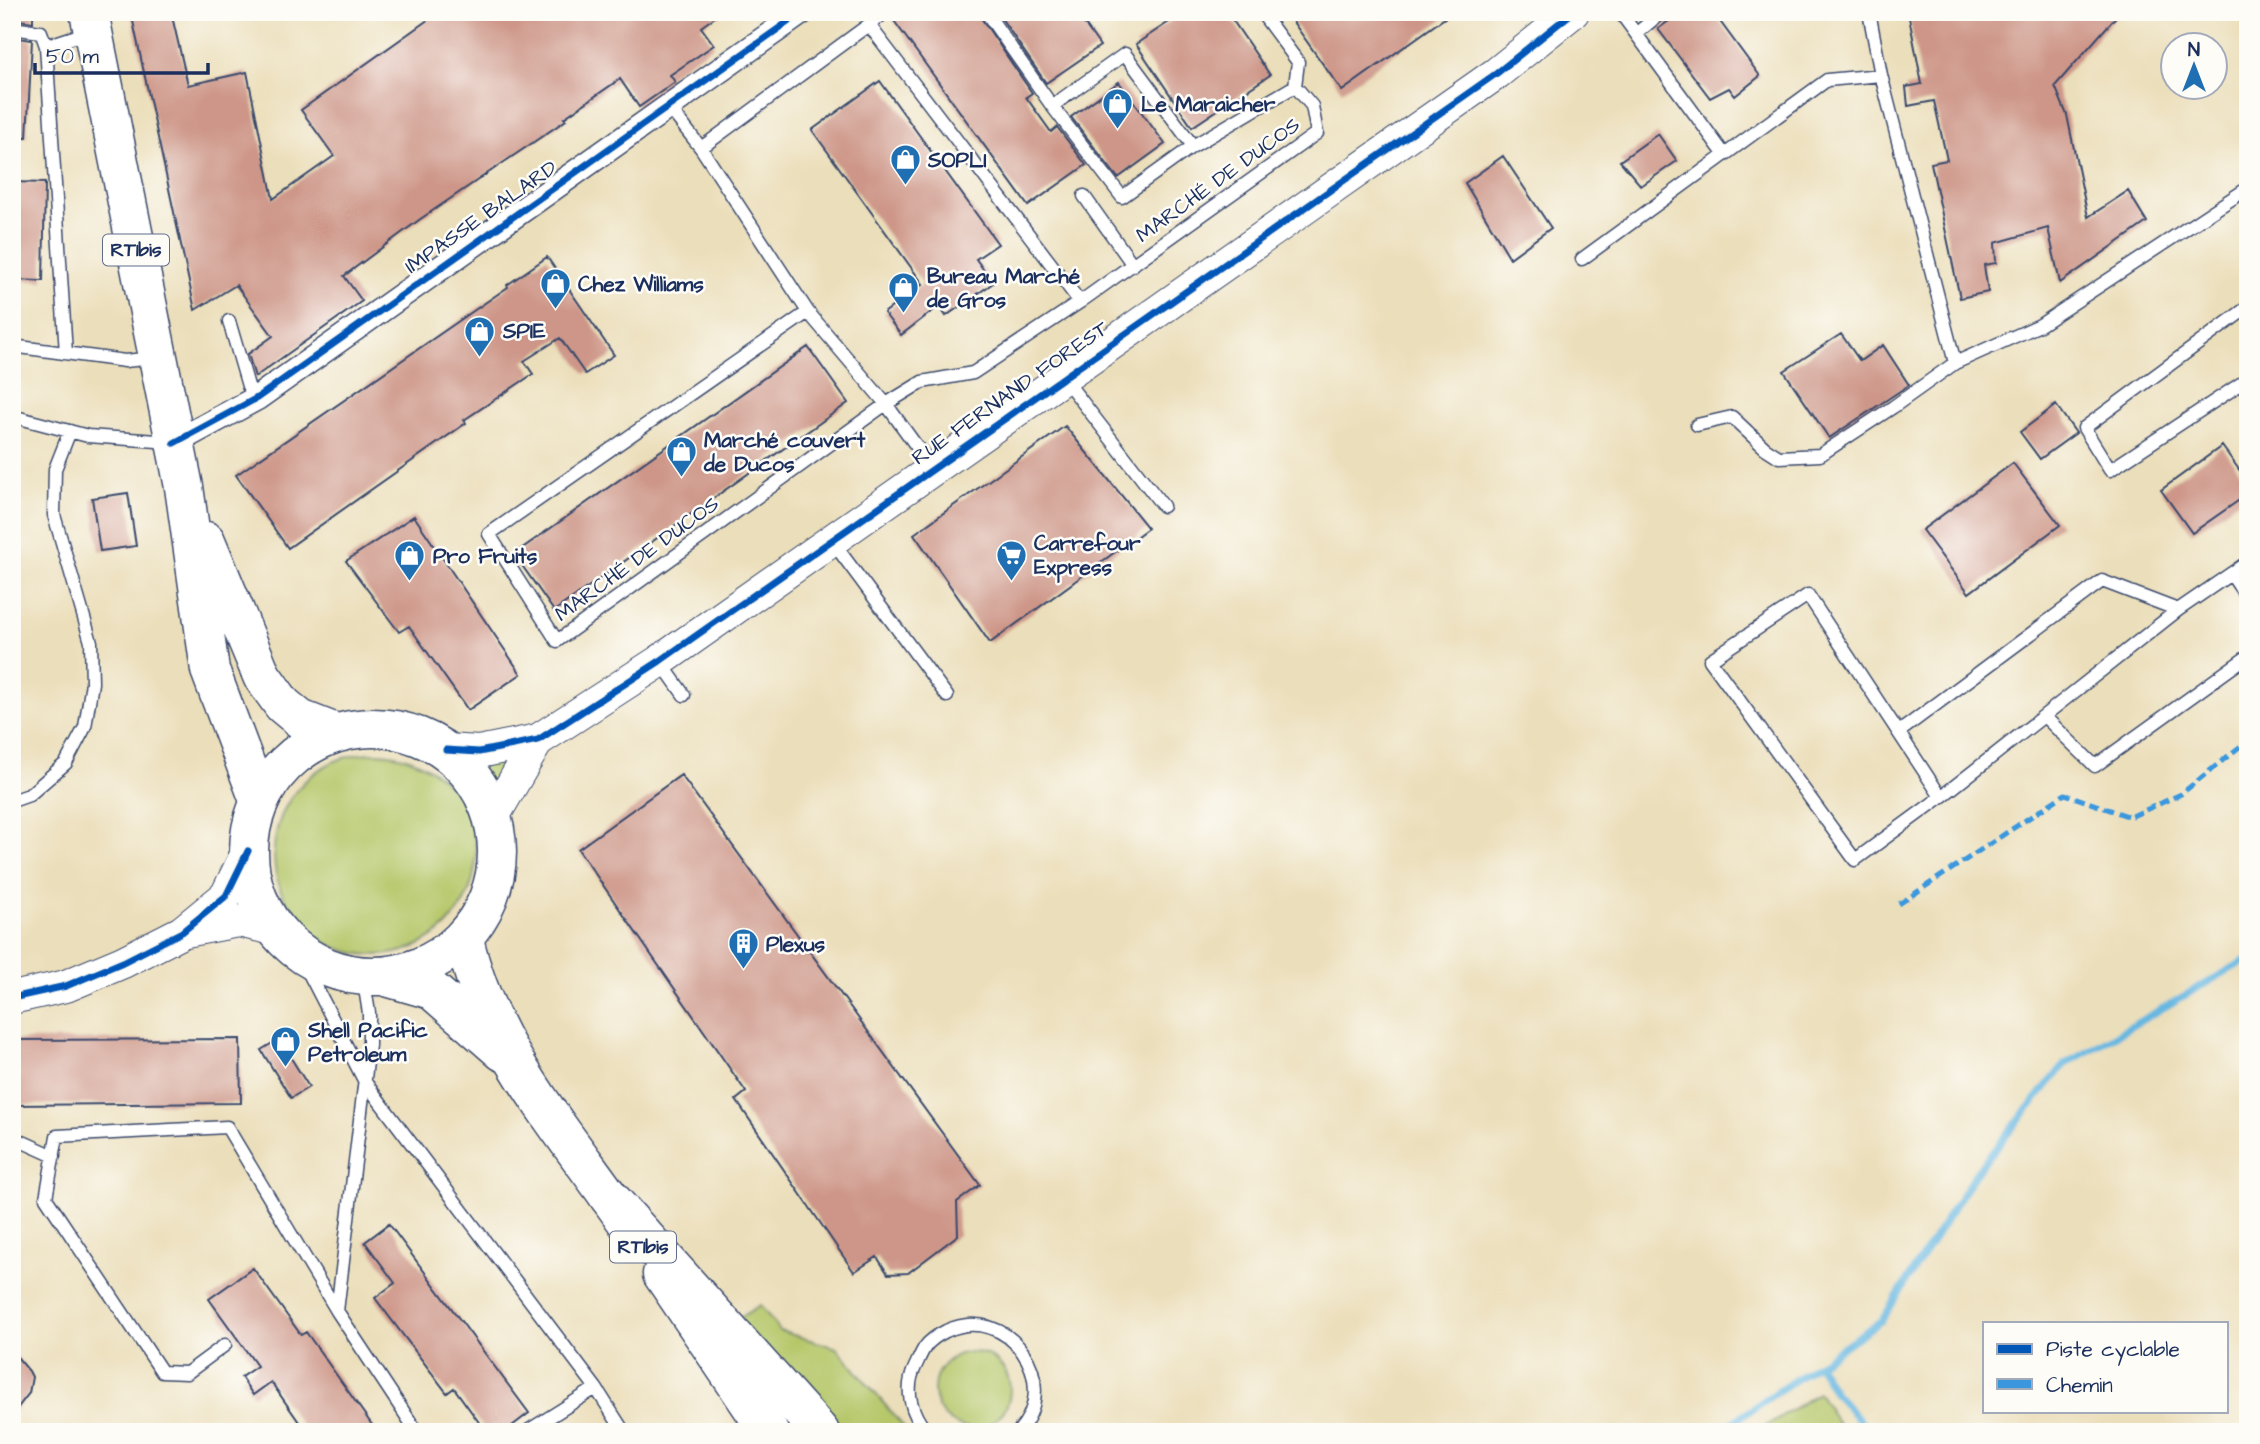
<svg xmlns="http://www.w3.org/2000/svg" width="2260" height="1444" font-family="'Architects Daughter',sans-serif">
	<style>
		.green { fill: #b6c76a; stroke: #687b64; stroke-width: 2 }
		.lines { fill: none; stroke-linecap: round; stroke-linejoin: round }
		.stream { stroke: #66b7e1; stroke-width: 7 }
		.building { fill: #cd9688 }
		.service-casing { stroke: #3a496c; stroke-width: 15 }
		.minor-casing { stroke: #3a496c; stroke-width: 27 }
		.tertiary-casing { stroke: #3a496c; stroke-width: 34 }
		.primary-casing { stroke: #3a496c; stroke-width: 41 }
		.trunk-casing { stroke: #3a496c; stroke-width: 41 }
		.service { stroke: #fff; stroke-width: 12 }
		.minor { stroke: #fff; stroke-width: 24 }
		.tertiary { stroke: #fff; stroke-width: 32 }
		.primary { stroke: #fff; stroke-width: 38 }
		.trunk { stroke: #fff; stroke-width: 38 }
		.quiet { stroke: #3a97de; stroke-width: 5; stroke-dasharray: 10 5; stroke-linecap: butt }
		.cycleway-casing { stroke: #fdfcf7; stroke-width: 11 }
		.cycleway { stroke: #0057b8; stroke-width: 7 }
		.labels { text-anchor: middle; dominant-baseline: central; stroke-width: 5; stroke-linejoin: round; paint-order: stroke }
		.shield { fill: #fdfcf7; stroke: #5f6c8c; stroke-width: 2 }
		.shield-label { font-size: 19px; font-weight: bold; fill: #1b2f5e }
		.poi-label { font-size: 21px; font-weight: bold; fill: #1b2f5e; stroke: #fdfcf7; text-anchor: start }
		.street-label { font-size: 21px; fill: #1b2f5e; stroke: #fdfcf7 }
	</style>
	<rect width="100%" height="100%" fill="#fdfcf7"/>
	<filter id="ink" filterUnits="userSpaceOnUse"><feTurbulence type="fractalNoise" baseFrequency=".0143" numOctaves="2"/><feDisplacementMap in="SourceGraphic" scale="14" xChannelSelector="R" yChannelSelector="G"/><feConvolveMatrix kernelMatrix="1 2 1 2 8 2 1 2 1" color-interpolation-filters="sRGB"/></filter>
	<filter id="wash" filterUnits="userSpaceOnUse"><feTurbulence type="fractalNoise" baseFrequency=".00686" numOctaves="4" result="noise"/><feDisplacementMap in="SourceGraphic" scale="28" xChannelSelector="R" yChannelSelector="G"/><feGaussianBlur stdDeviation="1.57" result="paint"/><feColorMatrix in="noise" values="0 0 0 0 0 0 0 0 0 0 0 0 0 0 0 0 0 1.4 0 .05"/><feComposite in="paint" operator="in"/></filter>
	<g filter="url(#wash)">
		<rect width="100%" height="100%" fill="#ebdeba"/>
		<path class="green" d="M274 854a101 101 0 1 1 202 0a101 101 0 1 1-202 0Z
			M 509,757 L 491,788 L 474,763 Z
			M 760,1305 L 780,1331 L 837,1348 L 908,1432 L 785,1432 L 717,1333 Z
			M934 1390a38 38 0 1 1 76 0a38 38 0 1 1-76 0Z
			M 1818,1393 L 1843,1432 L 1757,1432 Z"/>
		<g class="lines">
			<path class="stream" d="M 1818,1364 L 1834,1392 L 1870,1432
				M 1719,1432 L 1882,1320 L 1977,1171 L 2064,1065 L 2248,959"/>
		</g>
		<g id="blocks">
			<path class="building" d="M 12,12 L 33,12 L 33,22 L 12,19 Z
				M 131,12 L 171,12 L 188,85 L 247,72 L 273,199 L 334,156 L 301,110 L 439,12 L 722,12 L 701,27 L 714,45 L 670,75 L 675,82 L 639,107 L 620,79 L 564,118 L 566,120 L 419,220 L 344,276 L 362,301 L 255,377 L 248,354 L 273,336 L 236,285 L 195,310 Z
				M 895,12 L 977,12 L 1032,93 L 1026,97 L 1051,132 L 1057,127 L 1086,165 L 1028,206 L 892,18 Z
				M 997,12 L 1076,12 L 1100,46 L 1046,83 Z
				M 1184,12 L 1227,12 L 1270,75 L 1192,127 L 1136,44 Z
				M 1286,12 L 1453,12 L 1342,91 Z
				M 1681,12 L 1713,12 L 1760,76 L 1735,96 L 1729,88 L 1710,98 L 1658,29 Z
				M 1908,12 L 2120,12 L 2055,86 L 2067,115 L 2088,217 L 2128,191 L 2147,222 L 2060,283 L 2048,228 L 1995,243 L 1996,263 L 1984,265 L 1988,292 L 1960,298 L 1931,163 L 1947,160 L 1934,101 L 1908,106 L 1906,87 L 1922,84 Z
				M 12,37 L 32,40 L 27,137 L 12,137 Z
				M 880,81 L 998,244 L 976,259 L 993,283 L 946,316 L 939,306 L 901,335 L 884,313 L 923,284 L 812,130 Z
				M 1119,82 L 1165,144 L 1118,178 L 1071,117 Z
				M 1658,134 L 1677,161 L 1641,186 L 1620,161 Z
				M 1503,156 L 1551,228 L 1510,258 L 1465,183 Z
				M 12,182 L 45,183 L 43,281 L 12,280 Z
				M 547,257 L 614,355 L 585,374 L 560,338 L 524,361 L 533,374 L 464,420 L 466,423 L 288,548 L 236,475 L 508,287 L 507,285 Z
				M 1841,334 L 1860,361 L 1883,345 L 1909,385 L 1829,438 L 1784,371 Z
				M 808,347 L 848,403 L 554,611 L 514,554 Z
				M 2056,405 L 2076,433 L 2040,459 L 2020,432 Z
				M 1065,426 L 1148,528 L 990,643 L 914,534 Z
				M 2222,446 L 2248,482 L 2248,494 L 2192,533 L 2161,490 Z
				M 2013,463 L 2060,525 L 1969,593 L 1922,530 Z
				M 128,493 L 136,546 L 100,551 L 92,498 Z
				M 414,516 L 521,674 L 468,710 L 409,626 L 399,632 L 346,561 Z
				M 681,775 L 980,1185 L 957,1202 L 958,1235 L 908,1273 L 888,1274 L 877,1257 L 854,1272 L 736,1100 L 746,1092 L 578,849 Z
				M 240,1039 L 241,1103 L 12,1105 L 12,1040 Z
				M 279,1039 L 309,1087 L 291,1098 L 261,1050 Z
				M 389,1224 L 529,1413 L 504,1432 L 486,1432 L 454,1388 L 447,1393 L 375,1298 L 395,1283 L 365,1242 Z
				M 253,1268 L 301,1335 L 306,1332 L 377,1432 L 306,1432 L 271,1382 L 253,1395 L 241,1377 L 257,1366 L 209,1299 Z
				M 12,1351 L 29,1371 L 32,1377 L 29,1393 L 12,1415 Z"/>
		</g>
	</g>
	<g filter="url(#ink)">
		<use href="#blocks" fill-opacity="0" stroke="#3a496c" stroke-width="2"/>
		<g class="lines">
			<defs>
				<path id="service" d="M 1261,12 L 1298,62 L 1295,86
					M 1620,12 L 1724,154
					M 1869,12 L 1881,75 L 1955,363
					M 2165,13 L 2167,12
					M 869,25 L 1080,302
					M 12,28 L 41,32 L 46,46 L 89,32
					M 1637,33 L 1662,12
					M 46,46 L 66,353
					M 668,106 L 701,148 L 808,312 L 886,404 L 933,469
					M 1052,106 L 1125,54 L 1193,146
					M 701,148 L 886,12
					M 1084,196 L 1133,265
					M 1582,259 L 1827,80 L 1881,75
					M 2248,307 L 2084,428 L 2110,470 L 2248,379
					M 808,312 L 489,534 L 557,641 L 886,404 L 922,382 L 973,373 L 1080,302 L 1317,133 L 1312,106 L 1295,86 L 1193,146 L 1122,197 L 1052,106 L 986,12
					M 229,321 L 248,386 L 257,398
					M 12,346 L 125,361 L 154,358
					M 1063,377 L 1163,506
					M 12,416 L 88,436 L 171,442
					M 1697,425 L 1732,417 L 1765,448 L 1779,457 L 1820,455 L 1893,407 L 1955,363 L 2040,325 L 2248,188
					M 832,541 L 947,696
					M 2231,574 L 2248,599
					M 660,661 L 684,695
					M 2044,716 L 2095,766 L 2248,656
					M 1899,732 L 2102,581 L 2178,610 L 2248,562
					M 1941,797 L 1855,860 L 1710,660 L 1808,595 L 1941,797 L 2178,610
					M 12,801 L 29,795 L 66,763 L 85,727 L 92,683 L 91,642 L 54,515 L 55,469 L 70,431
					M 298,952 L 365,1082 L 596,1388 L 624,1432
					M 12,1137 L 54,1156
					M 337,1311 L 369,1045 L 369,1013 L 363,976
					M 225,1345 L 187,1373 L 162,1372 L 46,1198 L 57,1136 L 227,1127 L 337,1311 L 417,1432
					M 526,1432 L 596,1388
					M 927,1432 C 911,1414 904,1389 915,1367 C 918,1361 921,1353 925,1347 C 930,1340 938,1335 946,1331 C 1008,1302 1064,1382 1018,1432"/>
				<path id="minor" d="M 174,443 L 257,398 L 802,12"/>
				<path id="tertiary" d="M 446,750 L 479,752 L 538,740 L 660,661 L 1497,73 L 1573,12
					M 493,817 L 538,740
					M 186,931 L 238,921 L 274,929
					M 12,998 L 66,986 L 123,962 L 182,932 L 226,896 L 248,851"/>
				<path id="primary" d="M 89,12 L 184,487 L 210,670 L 259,800
					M 206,541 L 262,676 L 283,705 L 300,719 L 336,733
					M249 852a124 124 0 1 1 248 0a124 124 0 1 1-248 0Z
					M 464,938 C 487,1047 567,1135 628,1224
					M 383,976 L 432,990 L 503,1052
					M 662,1274 L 769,1432"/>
				<path id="trunk" d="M 608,1196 L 820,1432"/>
			</defs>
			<use href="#service" class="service-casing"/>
			<use href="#minor" class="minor-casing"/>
			<use href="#tertiary" class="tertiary-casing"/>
			<use href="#primary" class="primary-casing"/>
			<use href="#trunk" class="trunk-casing"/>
			<use href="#service" class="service"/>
			<use href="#minor" class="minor"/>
			<use href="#tertiary" class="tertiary"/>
			<use href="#primary" class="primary"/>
			<use href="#trunk" class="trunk"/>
			<path class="quiet" d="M 1899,904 L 2065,794 L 2130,817 L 2181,794 L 2248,740"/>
			<defs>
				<path id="cycleway" d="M 174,443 L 257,398 L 802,12
					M 446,750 L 479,752 L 538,740 L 660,661 L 1497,73 L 1573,12
					M 12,998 L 66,986 L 123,962 L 182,932 L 226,896 L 248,851"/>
			</defs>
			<use href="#cycleway" class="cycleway-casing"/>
			<use href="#cycleway" class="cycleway"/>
		</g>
	</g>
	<defs>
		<symbol id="shop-pin" viewBox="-11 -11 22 30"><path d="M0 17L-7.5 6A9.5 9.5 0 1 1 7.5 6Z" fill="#1f6fb2" stroke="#fdfcf7"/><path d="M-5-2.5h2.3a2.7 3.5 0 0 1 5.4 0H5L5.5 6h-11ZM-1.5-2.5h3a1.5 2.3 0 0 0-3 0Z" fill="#fff"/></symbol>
		<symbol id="supermarket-pin" viewBox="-11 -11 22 30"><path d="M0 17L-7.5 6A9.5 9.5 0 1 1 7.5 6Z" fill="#1f6fb2" stroke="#fdfcf7"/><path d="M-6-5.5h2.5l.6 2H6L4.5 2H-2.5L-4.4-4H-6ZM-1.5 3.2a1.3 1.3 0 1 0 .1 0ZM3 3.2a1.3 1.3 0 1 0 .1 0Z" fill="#fff"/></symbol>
		<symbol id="building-pin" viewBox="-11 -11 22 30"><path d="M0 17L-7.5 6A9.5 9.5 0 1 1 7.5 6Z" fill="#1f6fb2" stroke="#fdfcf7"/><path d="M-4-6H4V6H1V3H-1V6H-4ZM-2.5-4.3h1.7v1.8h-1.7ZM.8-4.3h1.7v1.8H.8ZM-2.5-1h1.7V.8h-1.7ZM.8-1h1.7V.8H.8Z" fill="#fff"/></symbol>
	</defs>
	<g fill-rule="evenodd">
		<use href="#shop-pin" x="1100" y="86" width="35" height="47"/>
		<use href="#shop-pin" x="888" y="142" width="35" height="47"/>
		<use href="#shop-pin" x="538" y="266" width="35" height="47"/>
		<use href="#shop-pin" x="886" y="270" width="35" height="47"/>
		<use href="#shop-pin" x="462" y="314" width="35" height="47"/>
		<use href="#shop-pin" x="664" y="434" width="35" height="47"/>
		<use href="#supermarket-pin" x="994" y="538" width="35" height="47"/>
		<use href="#shop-pin" x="392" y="538" width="35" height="47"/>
		<use href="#building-pin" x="726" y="926" width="35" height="47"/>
		<use href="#shop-pin" x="268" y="1024" width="35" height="47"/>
	</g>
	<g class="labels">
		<g class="shield">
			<rect x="103" y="234.5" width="66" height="31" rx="5"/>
			<rect x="610" y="1231.5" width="66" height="31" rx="5"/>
		</g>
		<g class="shield-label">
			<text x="136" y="250">RT1bis</text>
			<text x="643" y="1247">RT1bis</text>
		</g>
		<g class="poi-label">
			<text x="1141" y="104">Le Maraicher</text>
			<text x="928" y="160">SOPLI</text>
			<text x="927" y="276">Bureau Marché<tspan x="927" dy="24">de Gros</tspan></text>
			<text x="578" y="284">Chez Williams</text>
			<text x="503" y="331">SPIE</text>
			<text x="704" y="440">Marché couvert<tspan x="704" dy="24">de Ducos</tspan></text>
			<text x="1034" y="543">Carrefour<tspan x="1034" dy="24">Express</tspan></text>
			<text x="433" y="556">Pro Fruits</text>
			<text x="766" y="944">Plexus</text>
			<text x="308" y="1030">Shell Pacific<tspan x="308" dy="24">Petroleum</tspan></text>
		</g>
		<g class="street-label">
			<text transform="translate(1218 180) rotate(-36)">MARCHÉ DE DUCOS</text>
			<text transform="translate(481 217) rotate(-35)">IMPASSE BALARD</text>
			<text transform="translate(1010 393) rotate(-35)">RUE FERNAND FOREST</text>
			<text transform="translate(637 559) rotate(-36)">MARCHÉ DE DUCOS</text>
		</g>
	</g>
	<rect width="2260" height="1444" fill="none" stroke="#fdfcf7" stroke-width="42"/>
	<rect x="1983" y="1322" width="245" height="91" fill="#fdfcf7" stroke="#a3aaba" stroke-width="2"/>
	<rect x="1997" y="1344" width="35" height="10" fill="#0057b8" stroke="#a3aaba" stroke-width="2"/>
	<text x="2046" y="1356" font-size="21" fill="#1b2f5e">Piste cyclable</text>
	<rect x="1997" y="1379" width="35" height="10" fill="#3a97de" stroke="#a3aaba" stroke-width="2"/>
	<text x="2046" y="1392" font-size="21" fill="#1b2f5e">Chemin</text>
	<g transform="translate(2194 66)"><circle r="33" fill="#fdfcf7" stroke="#a3aaba" stroke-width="2"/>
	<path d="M0-5L12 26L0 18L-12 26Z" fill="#1f6fb2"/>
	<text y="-10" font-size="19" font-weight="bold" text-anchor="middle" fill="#1b2f5e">N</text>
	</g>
	<path d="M35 63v10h173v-10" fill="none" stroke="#1b2f5e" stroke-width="3.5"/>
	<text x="46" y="63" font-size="21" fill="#1b2f5e" stroke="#fdfcf7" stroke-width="5" paint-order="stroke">50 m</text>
</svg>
